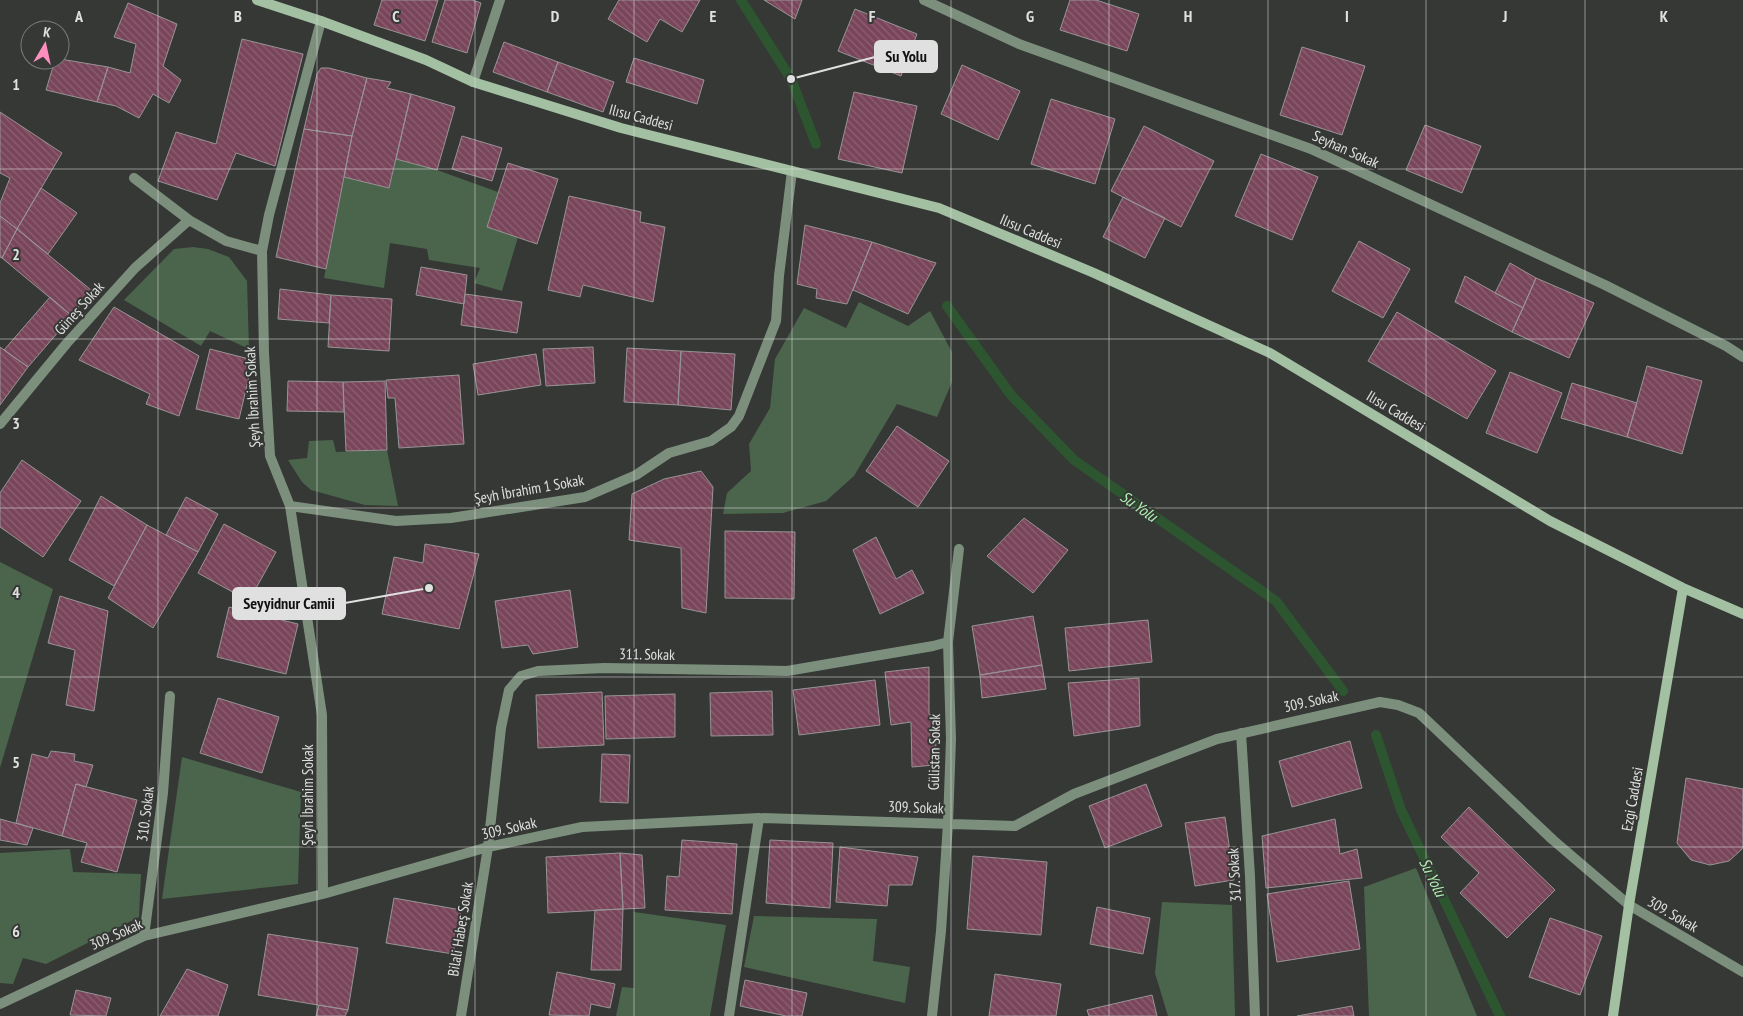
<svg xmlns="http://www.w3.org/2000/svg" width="1743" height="1016" font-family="'PT Sans Narrow',sans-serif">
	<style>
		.green { fill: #4a654b }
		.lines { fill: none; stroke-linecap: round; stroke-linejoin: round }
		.stream { stroke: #2d5530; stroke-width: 10 }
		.building { fill: url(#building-back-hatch); stroke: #989495 }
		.street { stroke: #7c8f7d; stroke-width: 10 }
		.secondary { stroke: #a3c0a3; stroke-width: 10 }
		.grid { fill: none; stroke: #dfe0df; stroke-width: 1; stroke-opacity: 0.55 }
		.labels { text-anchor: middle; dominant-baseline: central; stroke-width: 4; stroke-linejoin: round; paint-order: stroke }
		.street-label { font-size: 15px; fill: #dfe0df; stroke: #353835 }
		.water-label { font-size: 16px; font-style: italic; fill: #afefb1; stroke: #353835 }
		.grid-label { font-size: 16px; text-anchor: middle; font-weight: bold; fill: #dfe0df; stroke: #353835; stroke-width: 4; stroke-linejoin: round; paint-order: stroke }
		.leader { fill: none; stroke: #dfe0df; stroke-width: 2 }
		.callout-dot { fill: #dfe0df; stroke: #353835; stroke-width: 2 }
		.callout { fill: #dfe0df; stroke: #dfe0df; stroke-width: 2 }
		.callout-label { font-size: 16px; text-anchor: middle; font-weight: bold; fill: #111 }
	</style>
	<defs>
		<pattern id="building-back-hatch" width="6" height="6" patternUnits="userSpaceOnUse" patternTransform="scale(1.25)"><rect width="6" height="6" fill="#79455a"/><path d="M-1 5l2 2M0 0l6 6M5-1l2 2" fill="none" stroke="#8c6071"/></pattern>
	</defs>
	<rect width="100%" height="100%" fill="#353835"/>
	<path class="green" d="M 396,159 L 437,170 L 498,192 L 487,227 L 518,237 L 502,291 L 474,283 L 480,268 L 429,260 L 427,249 L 390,243 L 384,288 L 324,278 L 344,177 L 389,188 Z
		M 193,247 L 208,249 L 229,257 L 247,281 L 249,349 L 210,331 L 201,346 L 124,300 L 174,249 Z
		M 859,302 L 908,326 L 930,311 L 952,352 L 952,382 L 937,417 L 897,404 L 854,476 L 826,501 L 783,513 L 723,514 L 727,493 L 751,471 L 749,444 L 770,408 L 775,359 L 804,308 L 846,328 Z
		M 333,440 L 336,452 L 387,450 L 398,506 L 365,505 L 311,490 L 302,482 L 288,460 L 307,458 L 309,441 Z
		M 0,562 L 53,589 L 0,768 Z
		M 182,757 L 301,792 L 298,884 L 162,899 Z
		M 70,849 L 73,872 L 141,874 L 139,917 L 46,964 L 23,958 L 13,984 L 0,983 L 0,853 Z
		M 1416,868 L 1477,1016 L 1369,1016 L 1364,887 Z
		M 1162,902 L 1232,905 L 1235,1016 L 1168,1016 L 1155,973 Z
		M 634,912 L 726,925 L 710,1016 L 616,1016 L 622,987 L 634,988 Z
		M 754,916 L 877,919 L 873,961 L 910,967 L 905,1003 L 744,967 Z"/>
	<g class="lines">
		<path class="stream" d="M 741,0 L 791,79 L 816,144
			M 947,306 L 1011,395 L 1074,460 L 1276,601 L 1343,691
			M 1376,735 L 1401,810 L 1500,1016"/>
	</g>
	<path class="building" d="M 382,0 L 438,0 L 425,41 L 374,25 Z
		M 445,0 L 472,0 L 481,3 L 467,53 L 432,42 Z
		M 619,0 L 700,0 L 682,32 L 660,19 L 647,42 L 608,19 Z
		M 764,0 L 802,0 L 795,19 Z
		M 1070,0 L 1096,0 L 1139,14 L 1127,51 L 1060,30 Z
		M 128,3 L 177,24 L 163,66 L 181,80 L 169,103 L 153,94 L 139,118 L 116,106 L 97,102 L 108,67 L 130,73 L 136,44 L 114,37 Z
		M 855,9 L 917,34 L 901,76 L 838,51 Z
		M 242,39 L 303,54 L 275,166 L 236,153 L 217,200 L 158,181 L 176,132 L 216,144 Z
		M 504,42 L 558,62 L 547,92 L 493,72 Z
		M 1302,47 L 1365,66 L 1342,135 L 1280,115 Z
		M 634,58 L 704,80 L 697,104 L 626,82 Z
		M 60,59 L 108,67 L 97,102 L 46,90 L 55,60 L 60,60 Z
		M 558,62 L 614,82 L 603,112 L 547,92 Z
		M 962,65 L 1020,91 L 998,140 L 941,114 Z
		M 321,68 L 329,68 L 367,78 L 352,136 L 304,129 L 317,74 Z
		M 367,78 L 391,82 L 387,88 L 411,94 L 389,188 L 344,177 L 352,136 Z
		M 854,92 L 917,106 L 902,173 L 838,159 Z
		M 411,94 L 455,107 L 437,170 L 396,159 Z
		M 1051,99 L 1115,119 L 1095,184 L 1031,164 Z
		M 0,112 L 62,153 L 17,229 L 0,216 L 0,203 L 10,178 L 0,173 Z
		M 1425,125 L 1481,146 L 1462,193 L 1406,170 Z
		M 1144,126 L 1214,161 L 1181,227 L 1111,191 Z
		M 304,129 L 352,136 L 326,269 L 276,257 Z
		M 462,136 L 502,148 L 492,181 L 452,169 Z
		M 1261,154 L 1318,177 L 1292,240 L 1235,216 Z
		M 508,163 L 558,179 L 537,244 L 487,227 Z
		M 41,188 L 77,213 L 48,254 L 17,229 Z
		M 569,196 L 641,212 L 640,222 L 665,227 L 653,302 L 583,285 L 580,297 L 548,290 Z
		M 1123,197 L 1165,218 L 1145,258 L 1103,237 Z
		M 0,216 L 17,229 L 2,258 L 0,257 Z
		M 805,225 L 872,242 L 847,304 L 816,298 L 817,289 L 797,284 Z
		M 17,229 L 91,290 L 72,316 L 2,258 Z
		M 1359,241 L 1410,269 L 1383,318 L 1332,291 Z
		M 872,242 L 936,263 L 908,314 L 853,290 Z
		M 1510,263 L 1536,278 L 1523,308 L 1495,293 Z
		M 421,267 L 467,275 L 464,304 L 416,295 Z
		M 1465,276 L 1523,308 L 1512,332 L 1455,302 Z
		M 1536,278 L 1594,303 L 1569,358 L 1512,332 Z
		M 280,289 L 331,295 L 329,323 L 278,319 Z
		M 465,294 L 522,302 L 517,333 L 461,325 Z
		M 331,295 L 392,299 L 389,351 L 328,347 Z
		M 50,297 L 72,316 L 28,367 L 4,350 Z
		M 114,307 L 199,356 L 179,416 L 146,404 L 150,394 L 79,360 Z
		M 1397,312 L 1496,371 L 1467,419 L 1368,361 Z
		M 0,347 L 28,367 L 0,405 Z
		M 593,347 L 595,383 L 546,386 L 543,349 Z
		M 627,348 L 681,351 L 678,405 L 624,402 Z
		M 210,349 L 253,360 L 239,419 L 196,409 Z
		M 681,351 L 735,354 L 731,410 L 678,405 Z
		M 536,354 L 541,385 L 478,395 L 473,364 Z
		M 1647,366 L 1702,381 L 1682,454 L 1627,437 Z
		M 1510,372 L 1562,393 L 1537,453 L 1486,433 Z
		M 459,375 L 464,444 L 399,448 L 395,398 L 388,398 L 386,380 Z
		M 288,381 L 343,382 L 344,412 L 287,411 Z
		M 385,381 L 387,450 L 346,451 L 343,382 Z
		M 1572,383 L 1637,403 L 1627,437 L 1561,418 Z
		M 897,426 L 949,461 L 918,507 L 866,471 Z
		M 22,460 L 81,501 L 43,557 L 0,527 L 0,493 Z
		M 701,471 L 713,487 L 706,613 L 682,608 L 681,548 L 629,540 L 632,494 L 664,479 Z
		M 101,496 L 147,525 L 114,586 L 69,560 Z
		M 186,497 L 218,514 L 198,552 L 166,535 Z
		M 1024,518 L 1068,550 L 1033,593 L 987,556 Z
		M 224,524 L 276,552 L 249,601 L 198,573 Z
		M 147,525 L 198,552 L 153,628 L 108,598 Z
		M 725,531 L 795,532 L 794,599 L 725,598 Z
		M 876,537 L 896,579 L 912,570 L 924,593 L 880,614 L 853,550 Z
		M 425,544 L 479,554 L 459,629 L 382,614 L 394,557 L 423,563 Z
		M 570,590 L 578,647 L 533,654 L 528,645 L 502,648 L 495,601 Z
		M 60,596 L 108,611 L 94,711 L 66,705 L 75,650 L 48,643 Z
		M 229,607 L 298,624 L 286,674 L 217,657 Z
		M 1033,616 L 1042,665 L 980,675 L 972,626 Z
		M 1148,620 L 1152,662 L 1069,671 L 1065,628 Z
		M 1042,665 L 1046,689 L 982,698 L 980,675 Z
		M 929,667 L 929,714 L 937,717 L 935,765 L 912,767 L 911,722 L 891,725 L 885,672 Z
		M 1139,678 L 1140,726 L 1074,736 L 1068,683 Z
		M 875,680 L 880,725 L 799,735 L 793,690 Z
		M 772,691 L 773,735 L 711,736 L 710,693 Z
		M 602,692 L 604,745 L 538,748 L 536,695 Z
		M 675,694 L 675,737 L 606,739 L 605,696 Z
		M 218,698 L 279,717 L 262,773 L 200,753 Z
		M 1350,741 L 1362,788 L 1292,807 L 1279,761 Z
		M 51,751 L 75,754 L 74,761 L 93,765 L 86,787 L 76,784 L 62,836 L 16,823 L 32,754 L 48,758 Z
		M 602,754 L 630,755 L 628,803 L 600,802 Z
		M 1686,778 L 1743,789 L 1743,845 L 1742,849 L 1729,861 L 1710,865 L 1691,860 L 1677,843 Z
		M 76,784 L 137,800 L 117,872 L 81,862 L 87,843 L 62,836 Z
		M 1146,784 L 1162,826 L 1105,848 L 1089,806 Z
		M 1469,807 L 1555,890 L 1507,938 L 1460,893 L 1479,873 L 1441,837 Z
		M 1225,817 L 1234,880 L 1195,886 L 1185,823 Z
		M 0,819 L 33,828 L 27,845 L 0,840 Z
		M 1335,819 L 1340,854 L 1357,849 L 1362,878 L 1266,888 L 1262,836 Z
		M 682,840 L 737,844 L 732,914 L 665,910 L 667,876 L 679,877 Z
		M 770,840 L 833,843 L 830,908 L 766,903 Z
		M 840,847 L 918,857 L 912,885 L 889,885 L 887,906 L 836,902 Z
		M 620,853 L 623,909 L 548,913 L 546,857 Z
		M 620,853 L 642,855 L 645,908 L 623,909 Z
		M 973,856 L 1047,862 L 1041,935 L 967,929 Z
		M 1349,881 L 1360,949 L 1277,962 L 1267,894 Z
		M 394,898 L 461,910 L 453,954 L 386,943 Z
		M 1097,907 L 1150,918 L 1143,954 L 1090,944 Z
		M 623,909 L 621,970 L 591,970 L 595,910 Z
		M 1550,918 L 1602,936 L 1580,995 L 1529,977 Z
		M 268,934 L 358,948 L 348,1010 L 258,995 Z
		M 187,969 L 228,985 L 218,1016 L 160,1016 Z
		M 557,972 L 615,984 L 610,1008 L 591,1004 L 589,1016 L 549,1015 Z
		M 995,974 L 1061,984 L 1056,1016 L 989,1016 Z
		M 745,980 L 807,993 L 802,1016 L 786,1016 L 740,1006 Z
		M 76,990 L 111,998 L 106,1016 L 70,1015 Z
		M 1152,995 L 1157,1016 L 1089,1016 L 1087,1010 Z
		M 319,1005 L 348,1010 L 345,1016 L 316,1016 Z
		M 1352,1006 L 1354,1016 L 1297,1016 Z"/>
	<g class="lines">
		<path class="street" d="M 924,0 L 1019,44 L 1311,149 L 1605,285 L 1726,346 L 1743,357
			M 321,21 L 269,215 L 262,251 L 264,353 L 270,456 L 290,506 L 322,715 L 323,894
			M 473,82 L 500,0
			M 134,178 L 189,220 L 226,241 L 262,251
			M 0,424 L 67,343 L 135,268 L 189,220
			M 290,506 L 396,521 L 451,518 L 585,497 L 636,475 L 669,453 L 711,441 L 731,427 L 739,416 L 776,321 L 779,276 L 792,171
			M 1241,733 L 1250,876 L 1255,1016
			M 144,936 L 163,793 L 170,696
			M 0,1004 L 144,936 L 323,894 L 488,847 L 582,827 L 759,818 L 1015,826 L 1074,794 L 1217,739 L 1380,702 L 1398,705 L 1419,713 L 1553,840 L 1629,905 L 1743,972
			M 461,1016 L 488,847 L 501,728 L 509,690 L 521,676 L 538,671 L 604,668 L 787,671 L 933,646 L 948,642
			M 729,1016 L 759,818
			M 932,1016 L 941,931 L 948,823 L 951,739 L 948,642 L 959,549"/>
		<path class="secondary" d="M 257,0 L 321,21 L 426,60 L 473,82 L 621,128 L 939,208 L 1094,273 L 1270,353 L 1550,521 L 1683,588 L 1743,614
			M 1613,1016 L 1629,905 L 1683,588"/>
	</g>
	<path class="grid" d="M 158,0 L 158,1016M 317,0 L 317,1016M 475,0 L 475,1016M 634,0 L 634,1016M 792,0 L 792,1016M 951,0 L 951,1016M 1109,0 L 1109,1016M 1268,0 L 1268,1016M 1426,0 L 1426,1016M 1585,0 L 1585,1016M 0,169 L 1743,169M 0,339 L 1743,339M 0,508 L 1743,508M 0,677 L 1743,677M 0,847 L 1743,847"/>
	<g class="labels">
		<g class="street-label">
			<text transform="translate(641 117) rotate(15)">Ilısu Caddesi</text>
			<text transform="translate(1346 149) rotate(24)">Seyhan Sokak</text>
			<text transform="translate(1031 231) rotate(23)">Ilısu Caddesi</text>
			<text transform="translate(79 308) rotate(-48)">Güneş Sokak</text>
			<text transform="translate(252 397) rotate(-93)">Şeyh İbrahim Sokak</text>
			<text transform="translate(1396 411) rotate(31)">Ilısu Caddesi</text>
			<text transform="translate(529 489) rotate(-10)">Şeyh İbrahim 1 Sokak</text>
			<text transform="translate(647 654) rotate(1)">311. Sokak</text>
			<text transform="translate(1311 701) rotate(-12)">309. Sokak</text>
			<text transform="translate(934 752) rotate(-89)">Gülistan Sokak</text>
			<text transform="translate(307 795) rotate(-90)">Şeyh İbrahim Sokak</text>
			<text transform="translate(1632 799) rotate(-80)">Ezgi Caddesi</text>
			<text transform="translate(916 807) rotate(2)">309. Sokak</text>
			<text transform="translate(145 814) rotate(-83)">310. Sokak</text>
			<text transform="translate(509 828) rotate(-13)">309. Sokak</text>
			<text transform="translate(1234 875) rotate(-93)">317. Sokak</text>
			<text transform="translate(1673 914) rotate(30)">309. Sokak</text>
			<text transform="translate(460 929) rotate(-81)">Bilali Habeş Sokak</text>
			<text transform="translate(116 934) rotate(-24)">309. Sokak</text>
		</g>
		<g class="water-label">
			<text transform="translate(1139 506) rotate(35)">Su Yolu</text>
			<text transform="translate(1433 877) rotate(64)">Su Yolu</text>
		</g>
	</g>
	<g class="grid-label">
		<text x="79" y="22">A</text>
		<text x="238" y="22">B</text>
		<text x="396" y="22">C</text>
		<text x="555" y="22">D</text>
		<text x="713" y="22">E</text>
		<text x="872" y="22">F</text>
		<text x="1030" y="22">G</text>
		<text x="1188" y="22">H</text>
		<text x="1347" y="22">I</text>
		<text x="1505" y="22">J</text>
		<text x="1664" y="22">K</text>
		<text x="16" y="90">1</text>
		<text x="16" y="260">2</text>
		<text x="16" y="429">3</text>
		<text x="16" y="598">4</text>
		<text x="16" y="768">5</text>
		<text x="16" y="937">6</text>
	</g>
	<path class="leader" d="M791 79L875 57M429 588L345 603"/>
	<g class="callout-dot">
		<circle cx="791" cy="79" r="5"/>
		<circle cx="429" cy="588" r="5"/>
	</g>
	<g class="callout">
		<rect x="875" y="41" width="62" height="31" rx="5"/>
		<rect x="233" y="588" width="112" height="31" rx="5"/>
	</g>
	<g class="callout-label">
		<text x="906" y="62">Su Yolu</text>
		<text x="289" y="609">Seyyidnur Camii</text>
	</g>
	<g transform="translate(45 45) rotate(9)"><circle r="24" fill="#353835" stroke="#797b79"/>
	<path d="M0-4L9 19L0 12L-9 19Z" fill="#fe8ebd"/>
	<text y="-8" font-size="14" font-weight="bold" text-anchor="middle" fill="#dfe0df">K</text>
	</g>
</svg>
